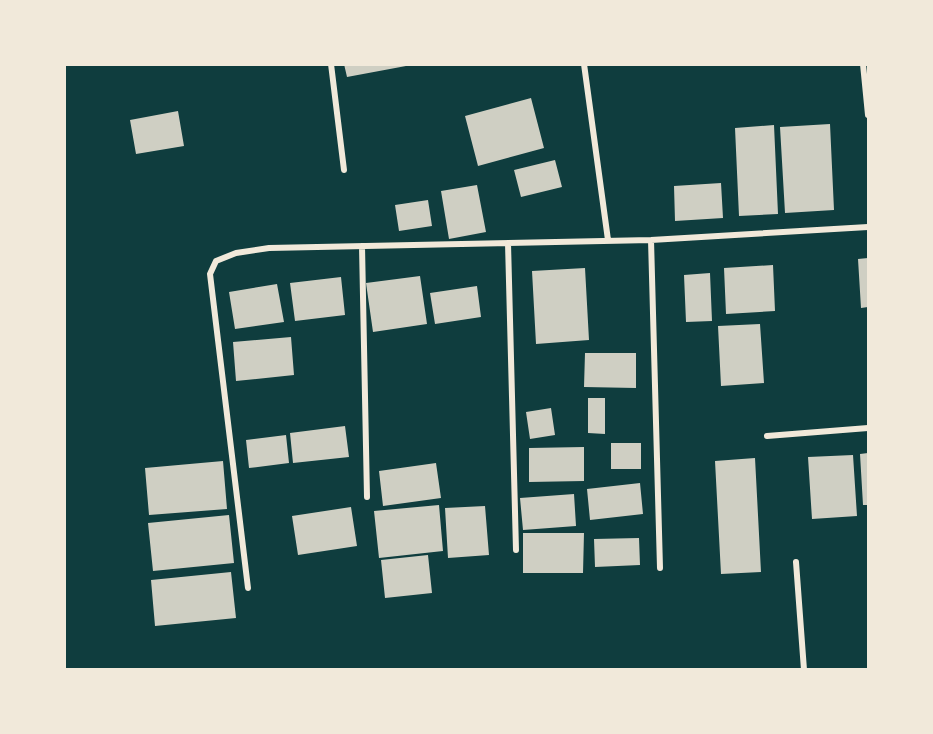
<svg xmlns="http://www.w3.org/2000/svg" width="933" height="734" font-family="Roboto,sans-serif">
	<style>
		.building { fill: #cfcfc3 }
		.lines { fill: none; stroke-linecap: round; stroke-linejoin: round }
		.minor { stroke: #f1e9da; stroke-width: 6 }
	</style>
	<rect width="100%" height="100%" fill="#0f3d3e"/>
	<path class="building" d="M 344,64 L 406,64 L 406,66 L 347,77 Z
		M 531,98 L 544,148 L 478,166 L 465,116 Z
		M 178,111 L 184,146 L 136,154 L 130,120 Z
		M 830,124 L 834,210 L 785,213 L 780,127 Z
		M 774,125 L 778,214 L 739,216 L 735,128 Z
		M 555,160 L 562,187 L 521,197 L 514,170 Z
		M 721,183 L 723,218 L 675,221 L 674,186 Z
		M 477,185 L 486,232 L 449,239 L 441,191 Z
		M 428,200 L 432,226 L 399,231 L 395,205 Z
		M 868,258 L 868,307 L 861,308 L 858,259 Z
		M 773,265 L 775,311 L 726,314 L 724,268 Z
		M 585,268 L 589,340 L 536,344 L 532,271 Z
		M 710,273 L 712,321 L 686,322 L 684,275 Z
		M 420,276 L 427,324 L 373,332 L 366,283 Z
		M 341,277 L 345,315 L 295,321 L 290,283 Z
		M 277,284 L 284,322 L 235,329 L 229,292 Z
		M 477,286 L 481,317 L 435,324 L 430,293 Z
		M 760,324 L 764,383 L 721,386 L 718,326 Z
		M 291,337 L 294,375 L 236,381 L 233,342 Z
		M 585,353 L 636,353 L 636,388 L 584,387 Z
		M 588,398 L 605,398 L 605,434 L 588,433 Z
		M 551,408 L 555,435 L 530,439 L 526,412 Z
		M 345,426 L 349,457 L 293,463 L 290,433 Z
		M 286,435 L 289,463 L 249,468 L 246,440 Z
		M 611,443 L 641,443 L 641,469 L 611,469 Z
		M 584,447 L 584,481 L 529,482 L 529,448 Z
		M 868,453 L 868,505 L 863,505 L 860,454 Z
		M 853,455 L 857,516 L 812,519 L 808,457 Z
		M 755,458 L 761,572 L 721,574 L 715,461 Z
		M 223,461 L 227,509 L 149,515 L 145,468 Z
		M 436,463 L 441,498 L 383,506 L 379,471 Z
		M 640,483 L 643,514 L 590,520 L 587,489 Z
		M 574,494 L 576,526 L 523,530 L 520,498 Z
		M 439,505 L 443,551 L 379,558 L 374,511 Z
		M 485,506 L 489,555 L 448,558 L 445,508 Z
		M 351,507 L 357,546 L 298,555 L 292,516 Z
		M 229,515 L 234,563 L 153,571 L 148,523 Z
		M 523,533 L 584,533 L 583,573 L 523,573 Z
		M 639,538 L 640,565 L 595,567 L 594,539 Z
		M 428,555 L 432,593 L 385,598 L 381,560 Z
		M 231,572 L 236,618 L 155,626 L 151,580 Z"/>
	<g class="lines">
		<path class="minor" d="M 331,64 L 344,170
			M 584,64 L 608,240
			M 863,64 L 868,115
			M 651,240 L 660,568
			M 508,243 L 516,550
			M 362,246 L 367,497
			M 767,436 L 868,428
			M 796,562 L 804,670
			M 248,588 L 210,274 L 216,261 L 236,253 L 269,248 L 651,240 L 868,227"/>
	</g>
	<rect width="933" height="734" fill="none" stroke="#f1e9da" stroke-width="132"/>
</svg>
